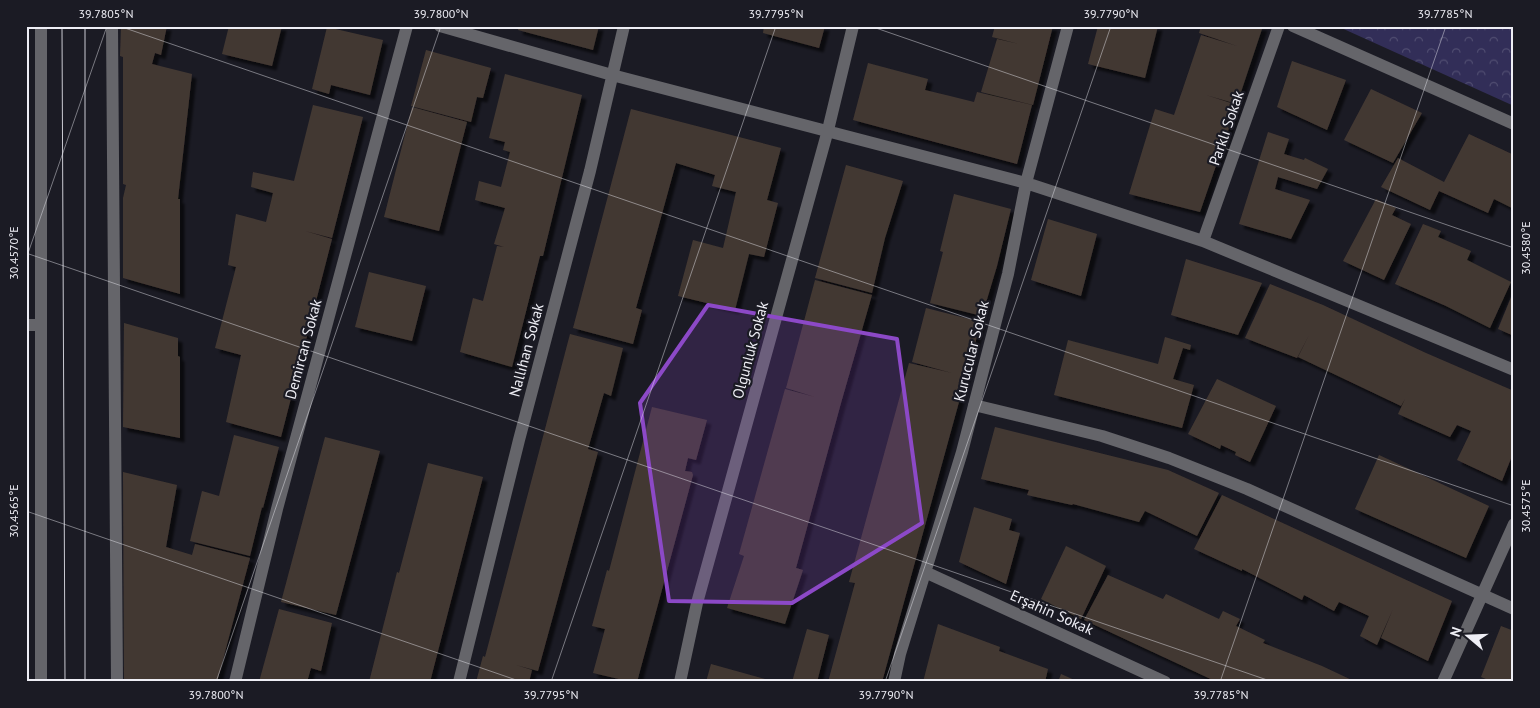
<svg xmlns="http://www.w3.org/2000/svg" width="1540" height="708" font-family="'PT Sans',sans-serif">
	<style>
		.forest { fill: url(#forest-crowns) }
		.building { fill: #433832; filter: url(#shadow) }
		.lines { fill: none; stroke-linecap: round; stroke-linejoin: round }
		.minor { stroke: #65656a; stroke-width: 12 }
		.tram { stroke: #cbcbd3; stroke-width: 1 }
		.marked { fill: #8c49c7; fill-opacity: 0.2; stroke: #8c49c7; stroke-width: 4; stroke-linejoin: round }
		.ticks { fill: none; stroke: #eeeef5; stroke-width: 1; stroke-opacity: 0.45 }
		.labels { text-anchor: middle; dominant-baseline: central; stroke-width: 4.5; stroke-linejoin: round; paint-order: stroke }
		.street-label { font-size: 15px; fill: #eeeef5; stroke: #1b1b24 }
		.neatline { fill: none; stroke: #eeeef5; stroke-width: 2 }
		.ticks-label { font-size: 12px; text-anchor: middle; fill: #eeeef5 }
	</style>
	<defs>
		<pattern id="forest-crowns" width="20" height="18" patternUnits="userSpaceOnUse" patternTransform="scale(1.25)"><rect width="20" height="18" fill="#322e58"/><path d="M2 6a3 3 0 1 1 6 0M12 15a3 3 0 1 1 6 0" fill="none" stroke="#504d71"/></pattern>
		<filter id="shadow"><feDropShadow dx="4.5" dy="4.5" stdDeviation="1" flood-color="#0009"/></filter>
	</defs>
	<rect width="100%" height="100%" fill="#1b1b24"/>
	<path class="forest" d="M 1337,26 L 1514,26 L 1514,106 Z"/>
	<path class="building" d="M 121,26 L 167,26 L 161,55 L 155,53 L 152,64 L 192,74 L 178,199 L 180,199 L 180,294 L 123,278 L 123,198 L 126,185 L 123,184 L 123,57 L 120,56 Z
		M 229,26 L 282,26 L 272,66 L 222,54 Z
		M 519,26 L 599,26 L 593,50 L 518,30 Z
		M 764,26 L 825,26 L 819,48 L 763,33 Z
		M 995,26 L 1053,26 L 1033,105 L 981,92 L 997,39 L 1019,44 L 992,37 Z
		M 1098,26 L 1158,26 L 1145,78 L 1088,64 Z
		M 1201,26 L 1263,26 L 1237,104 L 1206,95 L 1237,105 L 1200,212 L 1129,194 L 1155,109 L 1174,115 L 1201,35 L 1237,46 L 1199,33 Z
		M 327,27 L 383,40 L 370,95 L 331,85 L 329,94 L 312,89 Z
		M 426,50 L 491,68 L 483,98 L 477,97 L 471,122 L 411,106 Z
		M 1292,61 L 1346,80 L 1327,130 L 1277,107 Z
		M 868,63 L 928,79 L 925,90 L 950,96 L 974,102 L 977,92 L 1032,105 L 1017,164 L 853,120 Z
		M 505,74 L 582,95 L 543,256 L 540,256 L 512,367 L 460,352 L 473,298 L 483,301 L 497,246 L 504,247 L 494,244 L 505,208 L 475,200 L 479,181 L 501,187 L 510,152 L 503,150 L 505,142 L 489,138 Z
		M 1371,89 L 1422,113 L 1393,163 L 1344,140 Z
		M 313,105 L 363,117 L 332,238 L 305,231 L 332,239 L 281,437 L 226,422 L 241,355 L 215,348 L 236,267 L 228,265 L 236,214 L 266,222 L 273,193 L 251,187 L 253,172 L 294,181 Z
		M 412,107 L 467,122 L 439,231 L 384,217 Z
		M 631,109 L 781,148 L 767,200 L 778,203 L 764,257 L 749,254 L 735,310 L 678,296 L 693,240 L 723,248 L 736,192 L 712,186 L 715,175 L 676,163 L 636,308 L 642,310 L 633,344 L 573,328 Z
		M 1268,132 L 1289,139 L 1284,154 L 1304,160 L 1305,158 L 1328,169 L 1317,189 L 1278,177 L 1275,189 L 1310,200 L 1291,239 L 1239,224 Z
		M 1469,134 L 1514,155 L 1514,209 L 1494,199 L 1488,213 L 1439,191 L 1430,210 L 1381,187 L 1398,158 L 1444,182 Z
		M 846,165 L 903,181 L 885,238 L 872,293 L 815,278 Z
		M 954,194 L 1011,209 L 997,266 L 982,316 L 930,303 L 943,252 L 940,251 Z
		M 1376,199 L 1396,208 L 1392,215 L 1411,224 L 1384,280 L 1343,261 Z
		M 1048,219 L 1097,234 L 1081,296 L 1031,280 Z
		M 1423,224 L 1441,231 L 1438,237 L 1471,251 L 1467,260 L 1511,282 L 1490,328 L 1446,306 L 1395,284 Z
		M 1186,259 L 1262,283 L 1238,335 L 1171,315 Z
		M 369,272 L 426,286 L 412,341 L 355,327 Z
		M 815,280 L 872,295 L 841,403 L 796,568 L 803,570 L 785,624 L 727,608 L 744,556 L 739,554 L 785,389 L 815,397 L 786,388 Z
		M 1270,284 L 1323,305 L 1426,353 L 1514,391 L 1514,451 L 1502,481 L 1457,460 L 1471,431 L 1457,425 L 1450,437 L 1398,414 L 1405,399 L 1401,406 L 1298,357 L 1309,335 L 1297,358 L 1245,338 Z
		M 1514,290 L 1514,336 L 1498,329 Z
		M 926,308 L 981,322 L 882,682 L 828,682 L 855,583 L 849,582 L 909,363 L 952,373 L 912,362 Z
		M 124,323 L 178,338 L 178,356 L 180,357 L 180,438 L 123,427 Z
		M 570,334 L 623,348 L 611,396 L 604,393 L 588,449 L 598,452 L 538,671 L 516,665 L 532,670 L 529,682 L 476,682 L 483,656 L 485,657 Z
		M 1165,337 L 1191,345 L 1190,350 L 1183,348 L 1173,379 L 1194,385 L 1182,428 L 1054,395 L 1068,340 L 1158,364 Z
		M 1217,379 L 1276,406 L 1250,462 L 1235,455 L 1236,452 L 1221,445 L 1220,449 L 1188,434 Z
		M 652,407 L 707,420 L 696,460 L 688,458 L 685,471 L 692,472 L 693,475 L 637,682 L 632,682 L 593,673 L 605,629 L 592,626 L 607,570 L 609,571 Z
		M 995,427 L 1168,470 L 1219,493 L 1197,536 L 1145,511 L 1139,522 L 1073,504 L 1072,505 L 1027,495 L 1029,490 L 981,479 Z
		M 234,435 L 279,447 L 263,508 L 262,507 L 250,556 L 190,541 L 202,491 L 219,496 Z
		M 325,437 L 380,451 L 336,615 L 281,602 Z
		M 1379,455 L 1489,506 L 1466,558 L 1355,509 Z
		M 428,463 L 483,477 L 430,682 L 369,682 L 397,572 L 399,573 Z
		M 123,472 L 177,485 L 166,547 L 192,555 L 195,544 L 250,558 L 217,682 L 124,682 Z
		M 1222,495 L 1452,601 L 1428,661 L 1381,638 L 1393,609 L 1377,645 L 1360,636 L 1369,616 L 1339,602 L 1334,611 L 1304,595 L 1302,600 L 1242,569 L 1242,571 L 1194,549 Z
		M 974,507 L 1012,519 L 1009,530 L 1020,533 L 1006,584 L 959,562 Z
		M 1066,546 L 1106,566 L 1081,619 L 1041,599 Z
		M 1108,575 L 1163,599 L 1166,594 L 1219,619 L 1223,611 L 1240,619 L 1236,626 L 1265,640 L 1263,643 L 1322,666 L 1356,682 L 1217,682 L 1084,620 Z
		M 279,609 L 332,623 L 321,671 L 311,668 L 307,682 L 259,682 Z
		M 938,624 L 1000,647 L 999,651 L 1048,669 L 1045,682 L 923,682 Z
		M 1501,626 L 1514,631 L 1514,682 L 1493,682 L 1481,677 Z
		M 807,629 L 829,635 L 817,682 L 792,682 Z
		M 711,664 L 765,679 L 764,682 L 706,682 Z
		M 1061,674 L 1079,682 L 1058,682 Z"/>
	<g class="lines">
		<path class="minor" d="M 41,26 L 41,682
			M 112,26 L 117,682
			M 440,26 L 612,75 L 1026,183 L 1203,241 L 1514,370
			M 1293,26 L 1514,124
			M 1203,241 L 1279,26
			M 26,325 L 40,325
			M 974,405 L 1102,436 L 1169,458 L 1247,489 L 1514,609
			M 925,572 L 1165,682
			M 235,682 L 277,509 L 407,26
			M 459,682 L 519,440 L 590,171 L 624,26
			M 680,682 L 697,603 L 828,130 L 853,26
			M 894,682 L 900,654 L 962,452 L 1008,274 L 1026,183 L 1068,26
			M 1443,682 L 1514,524"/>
		<path class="tram" d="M 62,26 L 65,682
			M 85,26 L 85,682"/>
	</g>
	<path class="marked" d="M 708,305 L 897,339 L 922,523 L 792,603 L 669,601 L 640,403 Z"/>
	<path class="ticks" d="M 119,26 L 1514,506M 870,26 L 1514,248M 26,253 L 1273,682M 26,259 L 107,26M 26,511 L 522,682M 216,682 L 441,26M 551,682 L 776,26M 885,682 L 1111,26M 1220,682 L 1446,26"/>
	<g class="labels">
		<g class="street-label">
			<text transform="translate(1226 128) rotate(-71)">Parklı Sokak</text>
			<text transform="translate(303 349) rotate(-75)">Demircan Sokak</text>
			<text transform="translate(526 350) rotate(-75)">Nallıhan Sokak</text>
			<text transform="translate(750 350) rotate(-75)">Olgunluk Sokak</text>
			<text transform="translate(971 351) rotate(-76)">Kurucular Sokak</text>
			<text transform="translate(1052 612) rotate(24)">Erşahin Sokak</text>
		</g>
	</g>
	<rect width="1540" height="708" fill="none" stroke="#1b1b24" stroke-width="55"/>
	<g transform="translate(1468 636) rotate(289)" stroke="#1b1b24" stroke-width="4" paint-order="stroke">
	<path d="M0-4L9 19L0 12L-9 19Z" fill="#eeeef5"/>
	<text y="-8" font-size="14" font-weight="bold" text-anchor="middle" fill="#eeeef5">N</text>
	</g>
	<rect x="28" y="28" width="1484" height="652" class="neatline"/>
	<g class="ticks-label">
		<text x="106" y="18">39.7805°N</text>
		<text x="441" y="18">39.7800°N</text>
		<text x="776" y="18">39.7795°N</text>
		<text x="1111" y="18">39.7790°N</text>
		<text x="1445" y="18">39.7785°N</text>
		<text transform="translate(1526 248) rotate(-90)" y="4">30.4580°E</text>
		<text transform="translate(14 253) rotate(-90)" y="4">30.4570°E</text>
		<text transform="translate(1526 506) rotate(-90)" y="4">30.4575°E</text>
		<text transform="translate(14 511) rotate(-90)" y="4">30.4565°E</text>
		<text x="216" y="699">39.7800°N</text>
		<text x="551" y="699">39.7795°N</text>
		<text x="886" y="699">39.7790°N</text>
		<text x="1221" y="699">39.7785°N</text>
	</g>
</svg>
